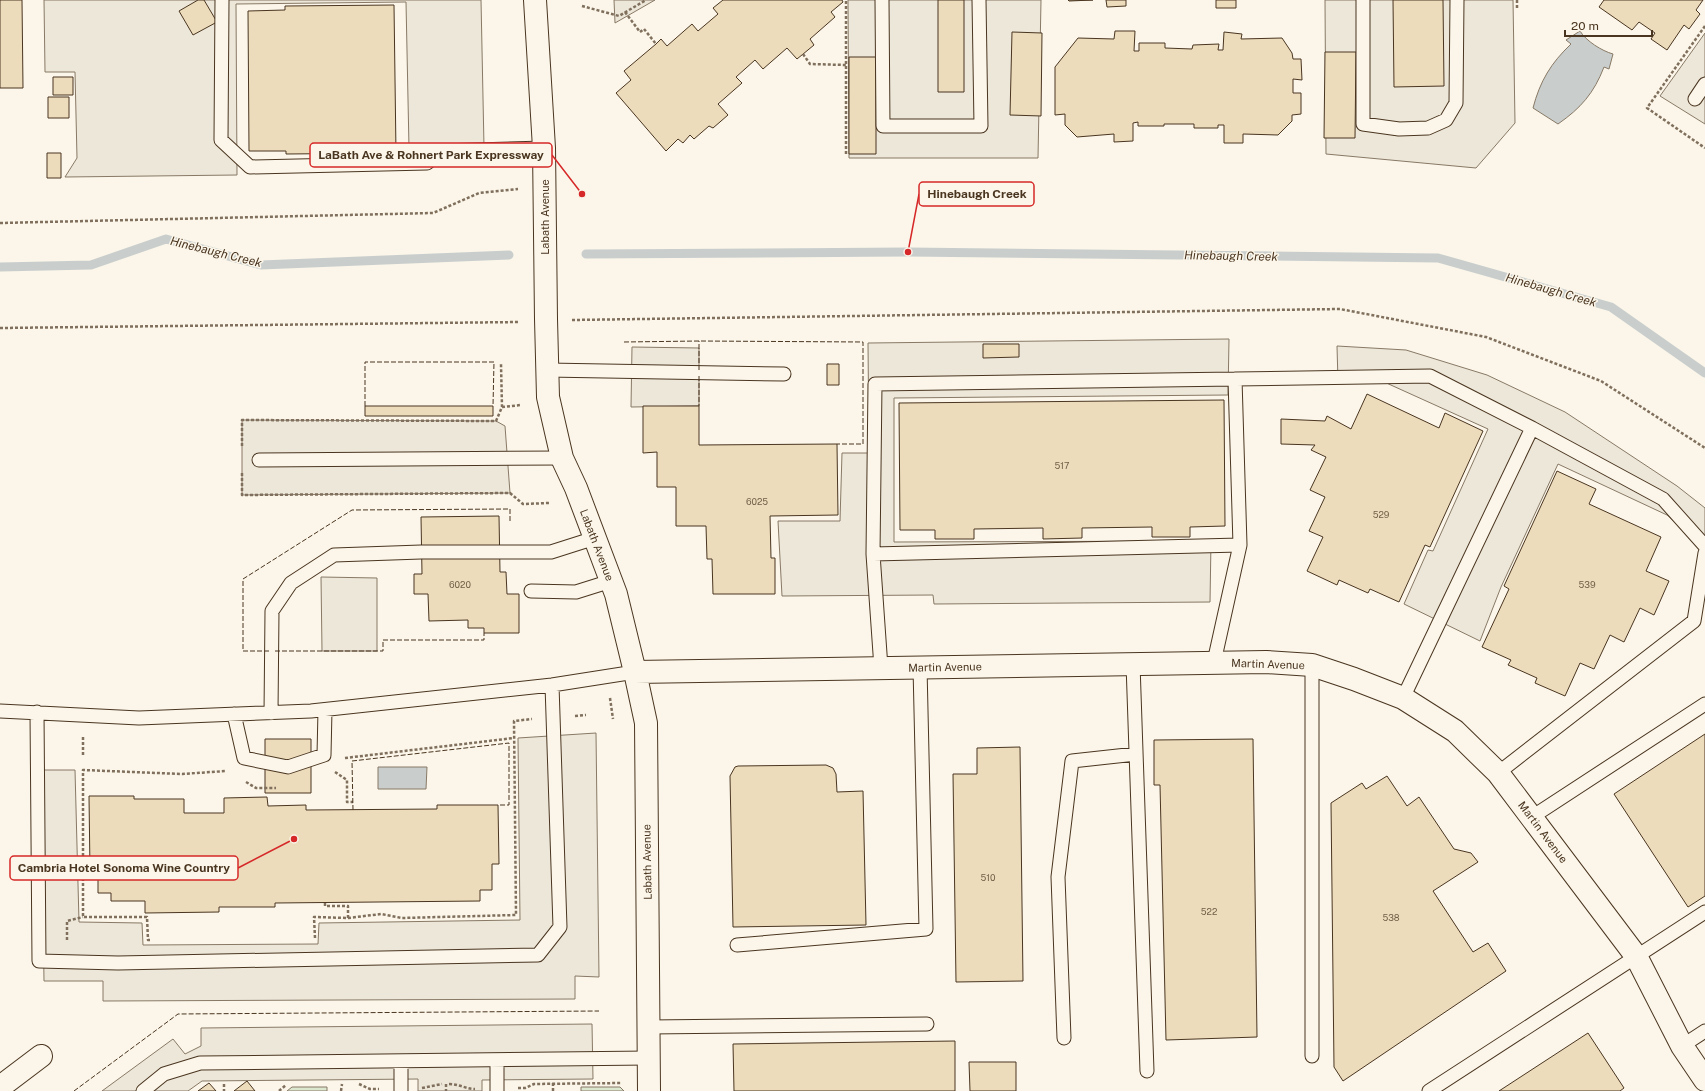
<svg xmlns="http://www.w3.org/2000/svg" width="1705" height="1091" font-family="'Public Sans',sans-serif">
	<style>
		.green { fill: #dce7d0; stroke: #887966 }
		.parking { fill: #ede7d9; stroke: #887966 }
		.water { fill: #c9cecd; stroke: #887966 }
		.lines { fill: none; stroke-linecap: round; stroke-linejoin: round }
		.stream { stroke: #c9cecd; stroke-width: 9 }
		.building { fill: #ecdcbc; stroke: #4a3520 }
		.service-casing { stroke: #4a3520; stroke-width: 15 }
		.minor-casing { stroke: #4a3520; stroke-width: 24 }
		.path { stroke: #7f6f5c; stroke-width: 2.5; stroke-dasharray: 3 2; stroke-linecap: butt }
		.service { stroke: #fbf6e9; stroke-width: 13 }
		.minor { stroke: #fbf6e9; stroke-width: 22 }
		.fence { stroke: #4a3520; stroke-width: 1; stroke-dasharray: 5 2; stroke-linecap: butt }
		.labels { text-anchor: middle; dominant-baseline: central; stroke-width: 3; stroke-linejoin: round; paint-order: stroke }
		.number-label { font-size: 9px; fill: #725f47 }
		.street-label { font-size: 11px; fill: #4a3520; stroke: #fbf6e9 }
		.water-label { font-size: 12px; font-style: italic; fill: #4a3520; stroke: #fbf6e9 }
		.leader { fill: none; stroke: #d62828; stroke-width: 1.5 }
		.callout-dot { fill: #d62828; stroke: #fbf6e9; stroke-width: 1.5 }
		.callout { fill: #fbf6e9; stroke: #d62828; stroke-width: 1.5 }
		.callout-label { font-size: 12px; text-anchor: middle; font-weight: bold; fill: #4a3520 }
	</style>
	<rect width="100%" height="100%" fill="#fbf6e9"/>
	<path class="green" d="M 292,1087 L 327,1087 L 327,1091 L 287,1091 Z
		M 581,1087 L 620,1087 L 624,1091 L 581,1091 Z"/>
	<path class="parking" d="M 44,0 L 481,0 L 484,147 L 409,148 L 406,2 L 236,4 L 237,175 L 65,177 L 77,158 L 75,72 L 45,72 Z
		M 614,0 L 655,0 L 615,23 Z
		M 848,0 L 1041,0 L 1038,158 L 849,158 Z
		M 1325,0 L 1513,0 L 1515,123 L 1476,168 L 1326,154 Z
		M 1705,33 L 1705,124 L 1660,96 Z
		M 1229,339 L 1228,395 L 894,398 L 894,542 L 1211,541 L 1210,602 L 934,604 L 933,595 L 782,596 L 778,521 L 840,521 L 842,453 L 869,453 L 868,343 Z
		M 1337,346 L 1406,350 L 1487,375 L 1565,412 L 1677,486 L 1705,508 L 1705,549 L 1667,515 L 1558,464 L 1501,587 L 1480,641 L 1404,604 L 1428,550 L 1433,551 L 1488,429 L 1382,381 L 1338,382 Z
		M 632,347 L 699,348 L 699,406 L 631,407 Z
		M 242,420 L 496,421 L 505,426 L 510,493 L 242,495 Z
		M 321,577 L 377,578 L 377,651 L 322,651 Z
		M 596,733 L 599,977 L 575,976 L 575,999 L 103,1001 L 103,981 L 44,981 L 41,770 L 75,770 L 79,922 L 142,923 L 143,945 L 318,944 L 319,923 L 520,920 L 518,738 Z
		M 592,1024 L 593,1079 L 482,1080 L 482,1091 L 418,1091 L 418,1079 L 202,1081 L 188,1091 L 102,1091 L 173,1039 L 185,1054 L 201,1046 L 201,1028 Z"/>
	<path class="water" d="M 1580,31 C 1586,41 1602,51 1613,54 L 1609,69 L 1604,67 C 1594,93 1581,108 1558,124 L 1533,108 C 1540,81 1551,63 1571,44 L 1566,40 Z
		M 378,767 L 427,767 L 426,789 L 378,789 Z"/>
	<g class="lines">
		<path class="stream" d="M 586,254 L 908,252 L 1438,258 L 1611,307 L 1705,373
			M 0,267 L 91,265 L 166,239 L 261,265 L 509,255"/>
	</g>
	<path class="building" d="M 0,0 L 22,0 L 23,88 L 0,88 Z
		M 198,0 L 204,0 L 217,22 L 193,35 L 179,11 Z
		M 723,0 L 842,0 L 843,2 L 831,12 L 835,17 L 810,39 L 814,45 L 797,59 L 787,48 L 763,69 L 755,60 L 736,77 L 742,83 L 718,104 L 728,115 L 713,128 L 709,126 L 694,139 L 690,135 L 683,143 L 678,139 L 666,151 L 616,93 L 631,80 L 624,71 L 656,44 L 661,39 L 667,46 L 692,24 L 698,31 L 718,14 L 713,8 Z
		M 938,0 L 964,0 L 964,92 L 938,92 Z
		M 1068,0 L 1093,0 L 1069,1 Z
		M 1106,0 L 1126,0 L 1126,6 L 1107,7 Z
		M 1216,0 L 1236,0 L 1236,8 L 1216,8 Z
		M 1393,0 L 1443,0 L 1444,86 L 1394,87 Z
		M 1604,0 L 1703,0 L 1696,10 L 1700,14 L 1689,29 L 1684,25 L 1667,50 L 1651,39 L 1655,33 L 1639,22 L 1632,30 L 1599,7 Z
		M 394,5 L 396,153 L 286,154 L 286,151 L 249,151 L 248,11 L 285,10 L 285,6 Z
		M 1115,31 L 1135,31 L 1134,51 L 1139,51 L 1139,43 L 1165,43 L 1165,48 L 1192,49 L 1193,45 L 1219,44 L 1218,50 L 1223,50 L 1224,32 L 1242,34 L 1241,39 L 1282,38 L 1292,53 L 1293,59 L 1301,59 L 1302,80 L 1293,79 L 1293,93 L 1301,93 L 1301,114 L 1292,115 L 1292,121 L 1278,135 L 1243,134 L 1243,143 L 1224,143 L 1224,125 L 1218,125 L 1218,128 L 1194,128 L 1194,124 L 1164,124 L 1164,126 L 1138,126 L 1138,122 L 1133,123 L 1133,141 L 1114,142 L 1114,134 L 1077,137 L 1065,125 L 1065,114 L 1055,115 L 1055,67 L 1078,38 L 1114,39 Z
		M 1012,32 L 1042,33 L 1041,116 L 1010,115 Z
		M 1325,52 L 1356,52 L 1355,138 L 1324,138 Z
		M 849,57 L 876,57 L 876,154 L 849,154 Z
		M 53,77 L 73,77 L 73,95 L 53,95 Z
		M 48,97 L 69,97 L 69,118 L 48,118 Z
		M 47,153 L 61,153 L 61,178 L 47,178 Z
		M 983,344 L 1019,344 L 1019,357 L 983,358 Z
		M 827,364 L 839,364 L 839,385 L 827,385 Z
		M 1367,394 L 1439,428 L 1445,413 L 1483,431 L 1430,547 L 1425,545 L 1399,602 L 1370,589 L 1368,593 L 1339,580 L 1337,585 L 1307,571 L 1323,537 L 1309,531 L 1325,497 L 1310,490 L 1326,457 L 1311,450 L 1315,445 L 1281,444 L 1281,419 L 1325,421 L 1327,416 L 1351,429 Z
		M 1224,400 L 1225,526 L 1190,527 L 1190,537 L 1152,537 L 1152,527 L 1082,528 L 1082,538 L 1043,539 L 1043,528 L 974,529 L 974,539 L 935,539 L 935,530 L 900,530 L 899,403 Z
		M 365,406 L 493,406 L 493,416 L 365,416 Z
		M 643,406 L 699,406 L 699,445 L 837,444 L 838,515 L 770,516 L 771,558 L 775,558 L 775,594 L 713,594 L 712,559 L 707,559 L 706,526 L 676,526 L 676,487 L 657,487 L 657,452 L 643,453 Z
		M 1557,471 L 1596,489 L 1589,504 L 1661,537 L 1646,571 L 1669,581 L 1654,615 L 1640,608 L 1624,642 L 1610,635 L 1594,669 L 1580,663 L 1565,696 L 1535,683 L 1537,678 L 1508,665 L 1511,660 L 1482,647 L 1509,589 L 1504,586 Z
		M 499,516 L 500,572 L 506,572 L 507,594 L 519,594 L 519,633 L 484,633 L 484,628 L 468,628 L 468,620 L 429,621 L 428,594 L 414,594 L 414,574 L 422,574 L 421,517 Z
		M 1705,734 L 1705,896 L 1688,907 L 1614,794 Z
		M 265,739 L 311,739 L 311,793 L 265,793 Z
		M 1253,739 L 1257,1037 L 1166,1040 L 1160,785 L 1154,785 L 1154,740 Z
		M 1020,747 L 1023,981 L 956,982 L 953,774 L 977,774 L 977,748 Z
		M 826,765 L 833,768 L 836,774 L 837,792 L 863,791 L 866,925 L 733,927 L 730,776 L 735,767 L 738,766 Z
		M 1387,776 L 1407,806 L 1419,797 L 1454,849 L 1471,853 L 1478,862 L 1433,891 L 1473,952 L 1488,943 L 1506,971 L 1343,1081 L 1334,1067 L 1331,803 L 1362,783 L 1366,789 Z
		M 89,796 L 134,796 L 134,799 L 184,799 L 184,813 L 224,813 L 224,798 L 267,797 L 268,806 L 306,805 L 306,810 L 437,809 L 437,805 L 498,805 L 499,864 L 492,864 L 492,890 L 480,890 L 480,901 L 275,903 L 275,907 L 219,907 L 219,912 L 145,913 L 145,901 L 111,901 L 111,893 L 98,893 L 98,871 L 90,871 Z
		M 1588,1033 L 1624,1088 L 1620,1091 L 1499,1091 Z
		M 955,1041 L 955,1091 L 734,1091 L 733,1044 Z
		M 969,1062 L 1016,1062 L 1016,1091 L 970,1091 Z
		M 247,1081 L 255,1091 L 234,1091 Z
		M 209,1083 L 216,1091 L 198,1091 Z"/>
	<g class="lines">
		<defs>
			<path id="service" d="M 222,0 L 221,140 L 250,167 L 427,163 L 441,151 L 544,148
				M 882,0 L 883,126 L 981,126 L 979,0
				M 1363,0 L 1363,124 L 1399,129 L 1428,128 L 1446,120 L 1456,103 L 1457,0
				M 1695,99 L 1705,84
				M 547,370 L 784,374
				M 1532,428 L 1663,499 L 1705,546
				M 259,460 L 562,458
				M 873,554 L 875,384 L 1235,379
				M 531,591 L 576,592 L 611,581
				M 1214,662 L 1240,545 L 1235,379 L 1430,376 L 1532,428 L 1403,698
				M 1133,664 L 1147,1071
				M 1312,665 L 1312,1056
				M 881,668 L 873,554 L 1240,545
				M 0,711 L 139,718 L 311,711 L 552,685 L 635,672
				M 37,712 L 39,961 L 118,963 L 538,955 L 560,927 L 552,685
				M 271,713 L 272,611 L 291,583 L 334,555 L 421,552 L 551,552 L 595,538
				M 234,714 L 244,758 L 288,767 L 324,755 L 325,710
				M 1498,773 L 1694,621 L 1705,553
				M 1532,817 L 1705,704
				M 737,945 L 926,929 L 920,667
				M 649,1027 L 927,1024
				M 1064,1038 L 1058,877 L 1072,761 L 1136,754
				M 1682,1046 L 1705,1031
				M 143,1091 L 164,1074 L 200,1063 L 649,1058
				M 401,1091 L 401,1061
				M 497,1091 L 497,1060
				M 1429,1091 L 1705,912"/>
			<path id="minor" d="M 535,0 L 544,148 L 546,319 L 548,397 L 562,458 L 576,488 L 616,594 L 635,672 L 646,723 L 649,1091
				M 635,672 L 1266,662 L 1312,665 L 1354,679 L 1403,698 L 1455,731 L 1498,773 L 1636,956 L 1682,1046 L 1705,1080
				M 0,1087 L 41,1056"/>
		</defs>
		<use href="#service" class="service-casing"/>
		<use href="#minor" class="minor-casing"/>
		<path class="path" d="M 1517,0 L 1517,10
			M 582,6 L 619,16 L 646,0
			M 625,12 L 640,32 L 644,29 L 656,44
			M 1705,26 L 1647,108 L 1705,148
			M 803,54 L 810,64 L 846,65
			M 846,154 L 846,0
			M 0,223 L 433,213 L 479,193 L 518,189
			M 572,320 L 1340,309 L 1486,337 L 1601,381 L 1705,448
			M 0,328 L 519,322
			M 502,407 L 521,405
			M 242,446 L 242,420 L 496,421 L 502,407 L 501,364
			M 242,473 L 242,495 L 510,493 L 523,504 L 549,503
			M 610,698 L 613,719
			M 575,716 L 586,715
			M 83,755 L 83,736
			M 345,758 L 514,738
			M 335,772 L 347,780 L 347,802 L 353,802
			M 246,782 L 256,788 L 276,788
			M 325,903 L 325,906 L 348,906 L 348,918
			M 315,938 L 314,917 L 348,918 L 381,914 L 402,918 L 516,915 L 514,721 L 532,719
			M 67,940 L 67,921 L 83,917
			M 150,940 L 148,940 L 147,917 L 83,917 L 83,770 L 182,774 L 226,771
			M 553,1083 L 553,1091
			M 224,1084 L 224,1091
			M 359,1084 L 370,1089 L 379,1089
			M 446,1084 L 446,1091
			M 449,1084 C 459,1084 466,1089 475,1089
			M 422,1088 L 442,1084
			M 518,1088 L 525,1088 L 534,1084 L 622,1083
			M 279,1091 L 286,1085
			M 341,1091 L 342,1084"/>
		<use href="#service" class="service"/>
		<use href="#minor" class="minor"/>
		<path class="fence" d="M 624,342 L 699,341 L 863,342 L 863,444 L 837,444
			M 699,370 L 699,341
			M 699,376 L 699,406
			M 365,406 L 365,362 L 494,362 L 493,406
			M 269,651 L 243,651 L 243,579 L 352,510 L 510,509 L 510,522
			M 275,651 L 383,651 L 383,640 L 484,640 L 484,633
			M 353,810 L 352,761 L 509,743 L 509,805 L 498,805
			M 74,1091 L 178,1014 L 599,1011"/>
	</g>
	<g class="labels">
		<g class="number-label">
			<text x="1062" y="465">517</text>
			<text x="757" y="501">6025</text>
			<text x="1381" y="514">529</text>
			<text x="460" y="584">6020</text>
			<text x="1587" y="584">539</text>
			<text x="988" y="877">510</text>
			<text x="1209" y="911">522</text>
			<text x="1391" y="917">538</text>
		</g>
		<g class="street-label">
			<text transform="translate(545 217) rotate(-90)">Labath Avenue</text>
			<text transform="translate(597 545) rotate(69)">Labath Avenue</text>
			<text transform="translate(1268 664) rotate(2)">Martin Avenue</text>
			<text transform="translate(945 667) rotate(-1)">Martin Avenue</text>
			<text transform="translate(1543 832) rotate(53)">Martin Avenue</text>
			<text transform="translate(647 862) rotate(-91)">Labath Avenue</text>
		</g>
		<g class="water-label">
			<text transform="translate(216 252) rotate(14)">Hinebaugh Creek</text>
			<text transform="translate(1231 256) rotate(1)">Hinebaugh Creek</text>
			<text transform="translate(1551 290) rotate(16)">Hinebaugh Creek</text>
		</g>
	</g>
	<path class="leader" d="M582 194L552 155M908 252L919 194M294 839L238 868"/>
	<g class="callout-dot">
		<circle cx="582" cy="194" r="4"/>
		<circle cx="908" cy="252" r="4"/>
		<circle cx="294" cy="839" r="4"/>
	</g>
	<g class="callout">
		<rect x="310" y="143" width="242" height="24" rx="4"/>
		<rect x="919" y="182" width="115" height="24" rx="4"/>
		<rect x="10" y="856" width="228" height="24" rx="4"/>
	</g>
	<g class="callout-label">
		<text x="431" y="159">LaBath Ave &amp; Rohnert Park Expressway</text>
		<text x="977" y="198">Hinebaugh Creek</text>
		<text x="124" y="872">Cambria Hotel Sonoma Wine Country</text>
	</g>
	<path d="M1565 30v6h87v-6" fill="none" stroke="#4a3520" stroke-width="2"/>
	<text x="1571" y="30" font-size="12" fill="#4a3520" stroke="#fbf6e9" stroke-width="3" paint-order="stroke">20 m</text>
</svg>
